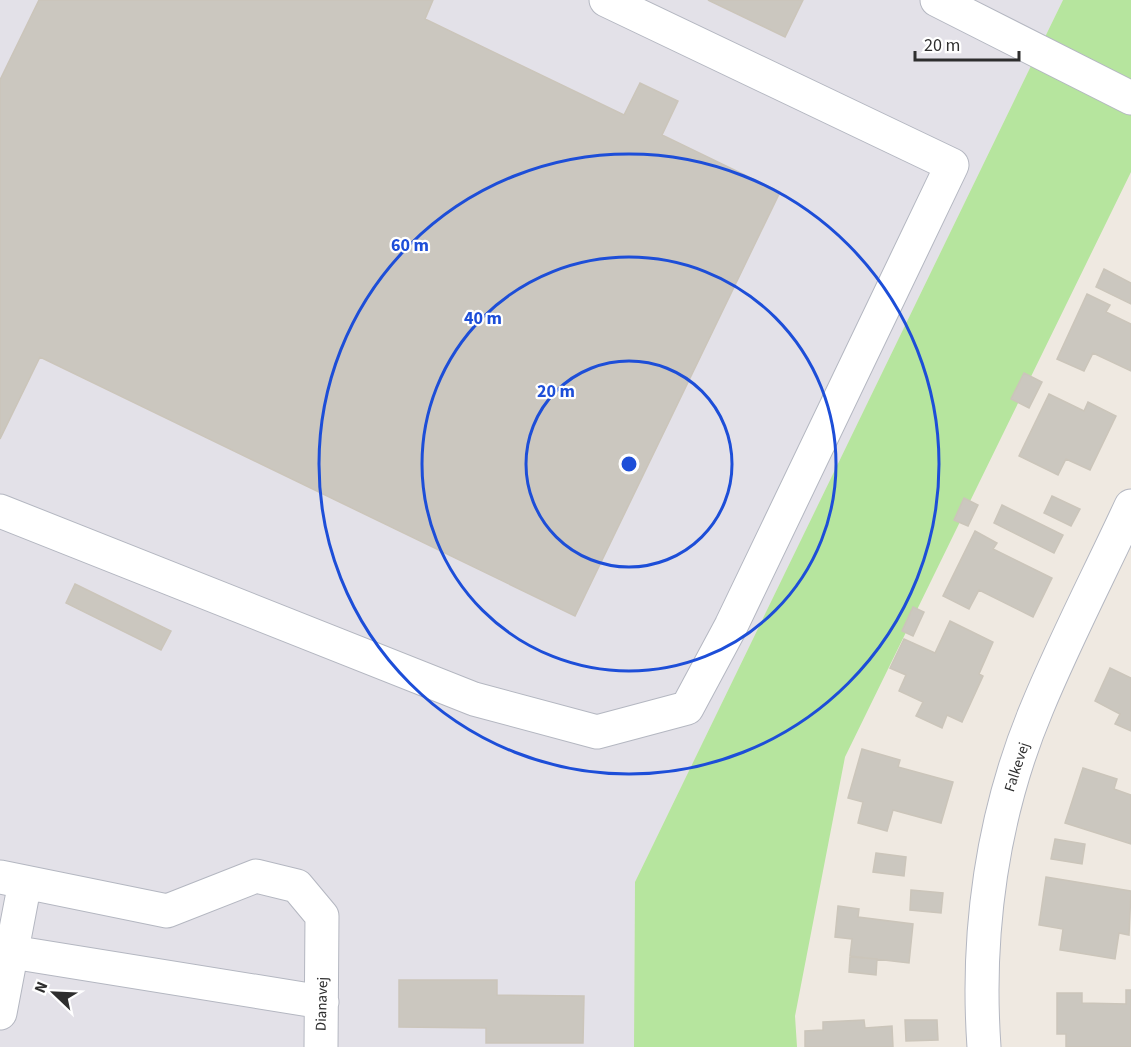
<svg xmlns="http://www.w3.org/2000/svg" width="1131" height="1047" font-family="'Source Sans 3',sans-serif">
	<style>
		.industrial { fill: #e3e1e8 }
		.green { fill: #b6e59e }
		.building { fill: #cbc7bf; stroke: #cbc5ba; stroke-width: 1.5 }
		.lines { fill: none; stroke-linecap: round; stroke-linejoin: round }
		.minor-casing { stroke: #b4b7c1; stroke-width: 35 }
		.minor { stroke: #fff; stroke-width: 33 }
		.ring { fill: none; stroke: #1d4ed8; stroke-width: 3 }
		.labels { text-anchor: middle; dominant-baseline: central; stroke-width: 4.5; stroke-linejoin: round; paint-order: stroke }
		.street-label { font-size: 15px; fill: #2e2e2e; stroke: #fff }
		.centre { fill: #1d4ed8; stroke: #fff; stroke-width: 3 }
		.ring-label { font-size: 18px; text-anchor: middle; font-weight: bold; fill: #1d4ed8; stroke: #fff; stroke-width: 4.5; stroke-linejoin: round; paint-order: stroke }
	</style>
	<rect width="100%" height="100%" fill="#efe9e1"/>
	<path class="industrial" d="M 0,0 L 1063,0 L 635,882 L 634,1047 L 0,1047 Z"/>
	<path class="green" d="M 1063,0 L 1131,0 L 1131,172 L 845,757 L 795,1016 L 797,1047 L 634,1047 L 635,882 Z"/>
	<path class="building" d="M 39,0 L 433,0 L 425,19 L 624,115 L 640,83 L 678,101 L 662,135 L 780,192 L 575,616 L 40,357 L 0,439 L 0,80 Z
		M 708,0 L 803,0 L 785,37 Z
		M 1104,269 L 1131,283 L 1131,304 L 1096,287 Z
		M 1087,294 L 1110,305 L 1106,312 L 1131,324 L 1131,371 L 1093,353 L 1084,371 L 1057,359 Z
		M 1024,373 L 1042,382 L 1029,408 L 1011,399 Z
		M 1049,394 L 1084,411 L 1088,402 L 1116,416 L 1090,470 L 1066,459 L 1058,475 L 1019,456 Z
		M 1052,496 L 1080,509 L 1071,526 L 1044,513 Z
		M 964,498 L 978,505 L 968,526 L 954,520 Z
		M 1002,505 L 1063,535 L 1054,553 L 994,523 Z
		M 975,531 L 997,543 L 993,549 L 1052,578 L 1033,617 L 979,590 L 969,609 L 943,596 Z
		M 75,584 L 171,631 L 161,650 L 66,603 Z
		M 913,607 L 924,612 L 913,636 L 902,631 Z
		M 950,621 L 993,642 L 979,674 L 983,676 L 962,722 L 947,715 L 942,728 L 916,716 L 923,702 L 899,691 L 906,675 L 890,668 L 904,639 L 935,653 Z
		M 1110,668 L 1131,678 L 1131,731 L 1115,724 L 1120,714 L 1095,701 Z
		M 862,749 L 900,760 L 898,767 L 953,782 L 941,823 L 893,810 L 887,831 L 858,823 L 863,802 L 848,798 Z
		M 1083,768 L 1117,779 L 1114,789 L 1131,795 L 1131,844 L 1065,823 Z
		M 1055,839 L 1085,844 L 1082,864 L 1051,859 Z
		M 876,853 L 906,857 L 904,876 L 873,872 Z
		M 1046,877 L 1131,891 L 1129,935 L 1119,933 L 1115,959 L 1060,950 L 1063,929 L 1039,925 Z
		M 911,890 L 943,893 L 941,913 L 910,910 Z
		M 838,906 L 859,909 L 858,917 L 913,924 L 909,963 L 850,956 L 852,939 L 835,937 Z
		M 850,957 L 877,959 L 876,975 L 849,972 Z
		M 399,980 L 497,980 L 497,995 L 584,996 L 583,1043 L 486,1043 L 486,1028 L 399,1027 Z
		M 1126,990 L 1131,990 L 1131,1047 L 1066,1047 L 1066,1034 L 1057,1034 L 1057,993 L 1082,993 L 1082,1003 L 1126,1004 Z
		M 864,1020 L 865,1028 L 892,1026 L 893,1047 L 805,1047 L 805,1031 L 823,1030 L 823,1022 Z
		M 905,1020 L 937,1020 L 938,1040 L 906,1041 Z"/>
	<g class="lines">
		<defs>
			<path id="minor" d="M 937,0 L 1131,98
				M 0,511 L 474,699 L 597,732 L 687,708 L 731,626 L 952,165 L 606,0
				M 0,877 L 167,911 L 256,876 L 297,886 L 322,916 L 321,1047
				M 12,952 L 322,1002
				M 0,1013 L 25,882
				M 984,1047 C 976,933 992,815 1037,708 C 1065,640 1100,573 1131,506"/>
		</defs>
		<use href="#minor" class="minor-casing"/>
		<use href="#minor" class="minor"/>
	</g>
	<g class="ring">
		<circle cx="629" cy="464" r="103"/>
		<circle cx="629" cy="464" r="207"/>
		<circle cx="629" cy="464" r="310"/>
	</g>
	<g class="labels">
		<g class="street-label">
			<text transform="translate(1017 767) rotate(-72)">Falkevej</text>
			<text transform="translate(322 1004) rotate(-88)">Dianavej</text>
		</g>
	</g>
	<circle cx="629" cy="464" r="9" class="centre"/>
	<g class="ring-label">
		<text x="410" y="251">60 m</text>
		<text x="483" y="324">40 m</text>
		<text x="556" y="397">20 m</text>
	</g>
	<g transform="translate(54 993) rotate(293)" stroke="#ffffff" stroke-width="4.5" paint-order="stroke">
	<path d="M0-4.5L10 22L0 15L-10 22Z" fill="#2e2e2e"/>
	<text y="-9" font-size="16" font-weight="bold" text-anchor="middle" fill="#2e2e2e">N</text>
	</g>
	<path d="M915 51v9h104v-9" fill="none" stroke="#2e2e2e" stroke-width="3"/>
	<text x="924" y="51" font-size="18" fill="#2e2e2e" stroke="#ffffff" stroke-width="4.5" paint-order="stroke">20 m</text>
</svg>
